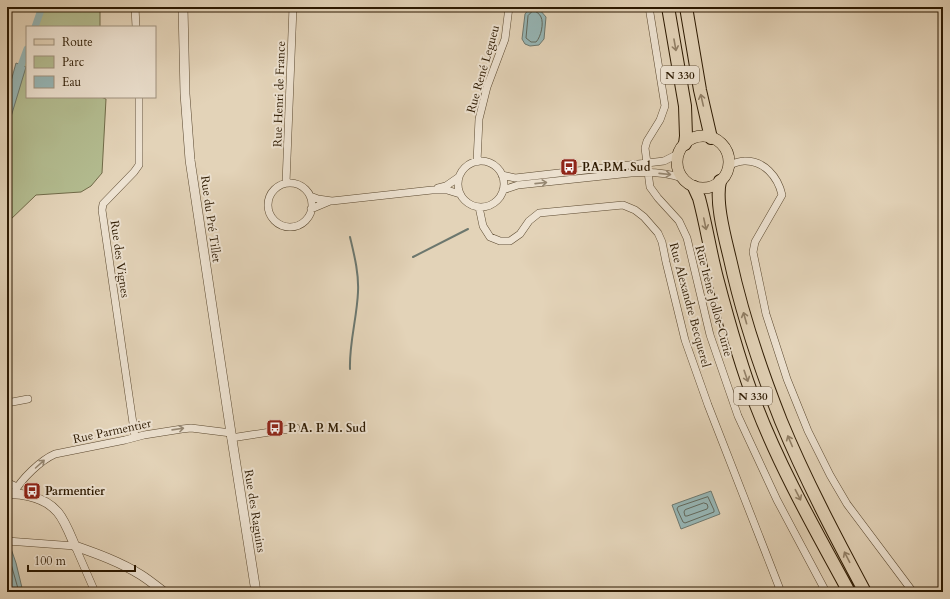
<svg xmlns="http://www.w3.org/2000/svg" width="950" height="599" font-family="Cardo,serif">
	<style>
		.green { fill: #b3bc90; stroke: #706a48 }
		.water { fill: #96b6b6; stroke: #6c776e }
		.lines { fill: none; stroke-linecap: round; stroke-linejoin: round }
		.shore { stroke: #61685c; stroke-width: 1 }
		.stream { stroke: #6c776e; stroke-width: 2 }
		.canal { stroke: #96b6b6; stroke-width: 7 }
		.minor-casing { stroke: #5a482f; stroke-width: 8 }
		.tertiary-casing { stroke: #5a482f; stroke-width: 10 }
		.primary-casing { stroke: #2c1901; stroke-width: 12 }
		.trunk-casing { stroke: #2c1901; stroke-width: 14 }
		.minor { stroke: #ede2d1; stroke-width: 7 }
		.tertiary { stroke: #ede2d1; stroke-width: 9 }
		.primary { stroke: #e3d3b8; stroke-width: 11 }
		.trunk { stroke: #e3d3b8; stroke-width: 12 }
		.oneway { stroke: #917f66 }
		.oneway2 { stroke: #968873 }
		.labels { text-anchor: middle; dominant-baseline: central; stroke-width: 4; stroke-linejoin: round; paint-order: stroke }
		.shield { fill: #ede2d1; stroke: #66553f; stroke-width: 1 }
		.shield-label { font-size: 11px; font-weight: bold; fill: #2c1901 }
		.street-label { font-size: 12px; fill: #2c1901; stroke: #ede2d1 }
		.poi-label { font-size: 12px; font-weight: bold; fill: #2c1901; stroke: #ede2d1; text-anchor: start }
	</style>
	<rect width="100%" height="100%" fill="#e3d3b8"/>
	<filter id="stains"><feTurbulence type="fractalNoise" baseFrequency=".005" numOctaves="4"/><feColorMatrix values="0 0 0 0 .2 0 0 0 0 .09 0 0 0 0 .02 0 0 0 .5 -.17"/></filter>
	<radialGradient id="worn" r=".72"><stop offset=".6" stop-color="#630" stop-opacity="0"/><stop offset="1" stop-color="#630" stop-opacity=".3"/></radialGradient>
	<path class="green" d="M 41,7 L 100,7 L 100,27 L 35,27 Z
		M 27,53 L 27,97 L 101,97 L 106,99 L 102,173 L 91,186 L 81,192 L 36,195 L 9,221 L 7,220 L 7,124 Z"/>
	<path class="water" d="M 535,8 L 539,9 L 546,17 L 544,39 L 539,45 L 530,46 L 525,44 L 522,39 L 525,14 L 529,9 Z
		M 16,63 L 26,67 L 7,130 L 7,96 Z
		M 711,491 L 720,514 L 681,529 L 672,505 Z
		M 7,537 L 16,563 L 23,592 L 7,592 Z"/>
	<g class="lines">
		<path class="shore" d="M 534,10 C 536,12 540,14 541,17 C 544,23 541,37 536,42 L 531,42 L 526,38 L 528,16 Z
			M 708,497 L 714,510 L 714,512 L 685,523 L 683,522 L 677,509 L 678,507 Z
			M 704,503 L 707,504 L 708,507 L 707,509 L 687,516 L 685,516 L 684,512 L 685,510 Z
			M 7,550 L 19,592"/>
		<path class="stream" d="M 413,257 L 468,229
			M 350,369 C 349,343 357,318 358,292 C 359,273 354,254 350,237"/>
		<path class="canal" d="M 35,27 L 42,7
			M 18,74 L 27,49"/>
		<defs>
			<path id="minor" d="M 135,7 L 136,27
				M458 184a23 23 0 1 1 46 0a23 23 0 1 1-46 0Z
				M 477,162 L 479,119 L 487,87 L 505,39 L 509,7
				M 647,163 L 645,148 L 647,141 L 660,120 L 665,106 L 649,7
				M 729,165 C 733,164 739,161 744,161 C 764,160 778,177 782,195 L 755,242 L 753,252 L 766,314 L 787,379 L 808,431 L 830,475 L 847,504 L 913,592
				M 648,172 L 650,187 L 658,198 L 679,221 L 687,238 L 710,335 L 738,416 L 777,500 L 826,592
				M 502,175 L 515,178 L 647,163 L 664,161 L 678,154
				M268 205a22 22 0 1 1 44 0a22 22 0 1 1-44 0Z
				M 286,183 L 293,7
				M 438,188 L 446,186 L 459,177
				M 503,190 L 518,185 L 631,173 C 648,172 666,172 682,178
				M 310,196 L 318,199 L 332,201 L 432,190 L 447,190 L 460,194
				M 479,207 L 483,226 L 490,237 L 500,241 L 510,241 L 520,234 L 529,221 L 539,213 L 623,205 L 635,210 L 644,217 L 658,233 L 662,242 L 666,262 L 685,340 L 708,405 L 781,592
				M 311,209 L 330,201
				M 7,403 L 28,399
				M 135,437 L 102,210 L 103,204 L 134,172 L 139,165 L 139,97
				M 231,438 L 296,428
				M 7,481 L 8,483 L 17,487
				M 14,493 C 21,479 41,460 55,454 L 125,440 L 144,435 L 182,429 L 191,428 L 231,433
				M 7,541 L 75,546 L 95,592"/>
			<path id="tertiary" d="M 183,7 L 185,94 L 190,160 L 231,433 L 256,592
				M 7,494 C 15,493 21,494 29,496 C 59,503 64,520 75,546 C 98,554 120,562 141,575 C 149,580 156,586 164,592"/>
			<path id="primary" d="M677 162a26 26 0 1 1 52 0a26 26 0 1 1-52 0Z"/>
			<path id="trunk" d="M 668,7 L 685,106 L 686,136 L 685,144
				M 686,7 L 700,90 L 711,138
				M 720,181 C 715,202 725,238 730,259 C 742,314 760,368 781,421 C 805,479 835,536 865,592
				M 694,187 L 699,198 C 706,224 710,251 717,278 C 728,320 740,364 756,405 C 781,470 816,531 849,592"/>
		</defs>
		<use href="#minor" class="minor-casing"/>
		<use href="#tertiary" class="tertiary-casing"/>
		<use href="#primary" class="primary-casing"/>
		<use href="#trunk" class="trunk-casing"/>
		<use href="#minor" class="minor"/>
		<use href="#tertiary" class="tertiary"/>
		<use href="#primary" class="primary"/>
		<use href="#trunk" class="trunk"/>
	</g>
	<defs><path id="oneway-shaft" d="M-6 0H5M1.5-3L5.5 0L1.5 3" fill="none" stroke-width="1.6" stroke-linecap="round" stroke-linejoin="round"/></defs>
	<g class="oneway">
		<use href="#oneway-shaft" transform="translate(675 45) rotate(80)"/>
		<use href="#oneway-shaft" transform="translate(702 100) rotate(-103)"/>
		<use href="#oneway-shaft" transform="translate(705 224) rotate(78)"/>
		<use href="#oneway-shaft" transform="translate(745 318) rotate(-106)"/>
		<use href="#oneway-shaft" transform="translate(746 376) rotate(71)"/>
		<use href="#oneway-shaft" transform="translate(790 441) rotate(-113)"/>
		<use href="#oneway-shaft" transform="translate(798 495) rotate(63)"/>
		<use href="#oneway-shaft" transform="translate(847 557) rotate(-117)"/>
	</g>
	<g class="oneway2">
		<use href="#oneway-shaft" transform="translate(665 174) rotate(6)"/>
		<use href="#oneway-shaft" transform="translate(541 183) rotate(-6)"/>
		<use href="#oneway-shaft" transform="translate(178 429) rotate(-8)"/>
		<use href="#oneway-shaft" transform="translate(40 464) rotate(-42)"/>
	</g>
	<defs>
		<symbol id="bus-square" viewBox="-11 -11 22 22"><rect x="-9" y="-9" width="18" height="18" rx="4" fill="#8f2418" stroke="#ede2d1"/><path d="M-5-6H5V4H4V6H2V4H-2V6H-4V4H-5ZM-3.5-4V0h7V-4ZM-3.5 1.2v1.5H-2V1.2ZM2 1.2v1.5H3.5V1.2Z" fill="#fff"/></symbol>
	</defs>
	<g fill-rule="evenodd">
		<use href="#bus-square" x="559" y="157" width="20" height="20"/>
		<use href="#bus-square" x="265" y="418" width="20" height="20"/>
		<use href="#bus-square" x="22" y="481" width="20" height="20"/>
	</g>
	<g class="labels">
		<g class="shield">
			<rect x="661" y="66" width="38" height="18" rx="3"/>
			<rect x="734" y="387" width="38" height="18" rx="3"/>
		</g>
		<g class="shield-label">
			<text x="680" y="75">N 330</text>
			<text x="753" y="396">N 330</text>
		</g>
		<g class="street-label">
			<text transform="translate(483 69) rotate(-74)">Rue René Legueu</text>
			<text transform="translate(279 94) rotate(-88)">Rue Henri de France</text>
			<text transform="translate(211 219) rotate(82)">Rue du Pré Tillet</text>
			<text transform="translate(120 259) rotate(82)">Rue des Vignes</text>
			<text transform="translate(714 301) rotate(75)">Rue Irène Jollot-Curie</text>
			<text transform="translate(690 305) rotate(75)">Rue Alexandre Becquerel</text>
			<text transform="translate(112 431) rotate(-12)">Rue Parmentier</text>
			<text transform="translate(255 511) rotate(81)">Rue des Raguins</text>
		</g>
		<g class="poi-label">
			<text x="582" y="167">P.A.P.M. Sud</text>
			<text x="288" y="428">P. A. P. M. Sud</text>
			<text x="45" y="491">Parmentier</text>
		</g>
	</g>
	<rect width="950" height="599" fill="none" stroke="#e3d3b8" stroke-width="24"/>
	<rect x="8" y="8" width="934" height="583" fill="none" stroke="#2c1901" stroke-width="2"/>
	<rect x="12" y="12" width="926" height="575" fill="none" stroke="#2c1901"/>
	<rect x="26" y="26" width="130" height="72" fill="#ede2d1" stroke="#a0927e"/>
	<rect x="34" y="39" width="20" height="6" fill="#e3d3b8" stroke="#a0927e"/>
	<text x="62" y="46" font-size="12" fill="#2c1901">Route</text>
	<rect x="34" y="56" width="20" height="12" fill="#b3bc90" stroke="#a0927e"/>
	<text x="62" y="66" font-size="12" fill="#2c1901">Parc</text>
	<rect x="34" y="76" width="20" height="12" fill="#96b6b6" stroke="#a0927e"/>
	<text x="62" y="86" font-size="12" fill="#2c1901">Eau</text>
	<path d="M28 565v6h107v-6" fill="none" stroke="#2c1901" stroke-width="2"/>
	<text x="34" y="565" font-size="12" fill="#2c1901" stroke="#ede2d1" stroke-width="3" paint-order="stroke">100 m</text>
	<rect width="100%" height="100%" filter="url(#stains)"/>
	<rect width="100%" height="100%" fill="url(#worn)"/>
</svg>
